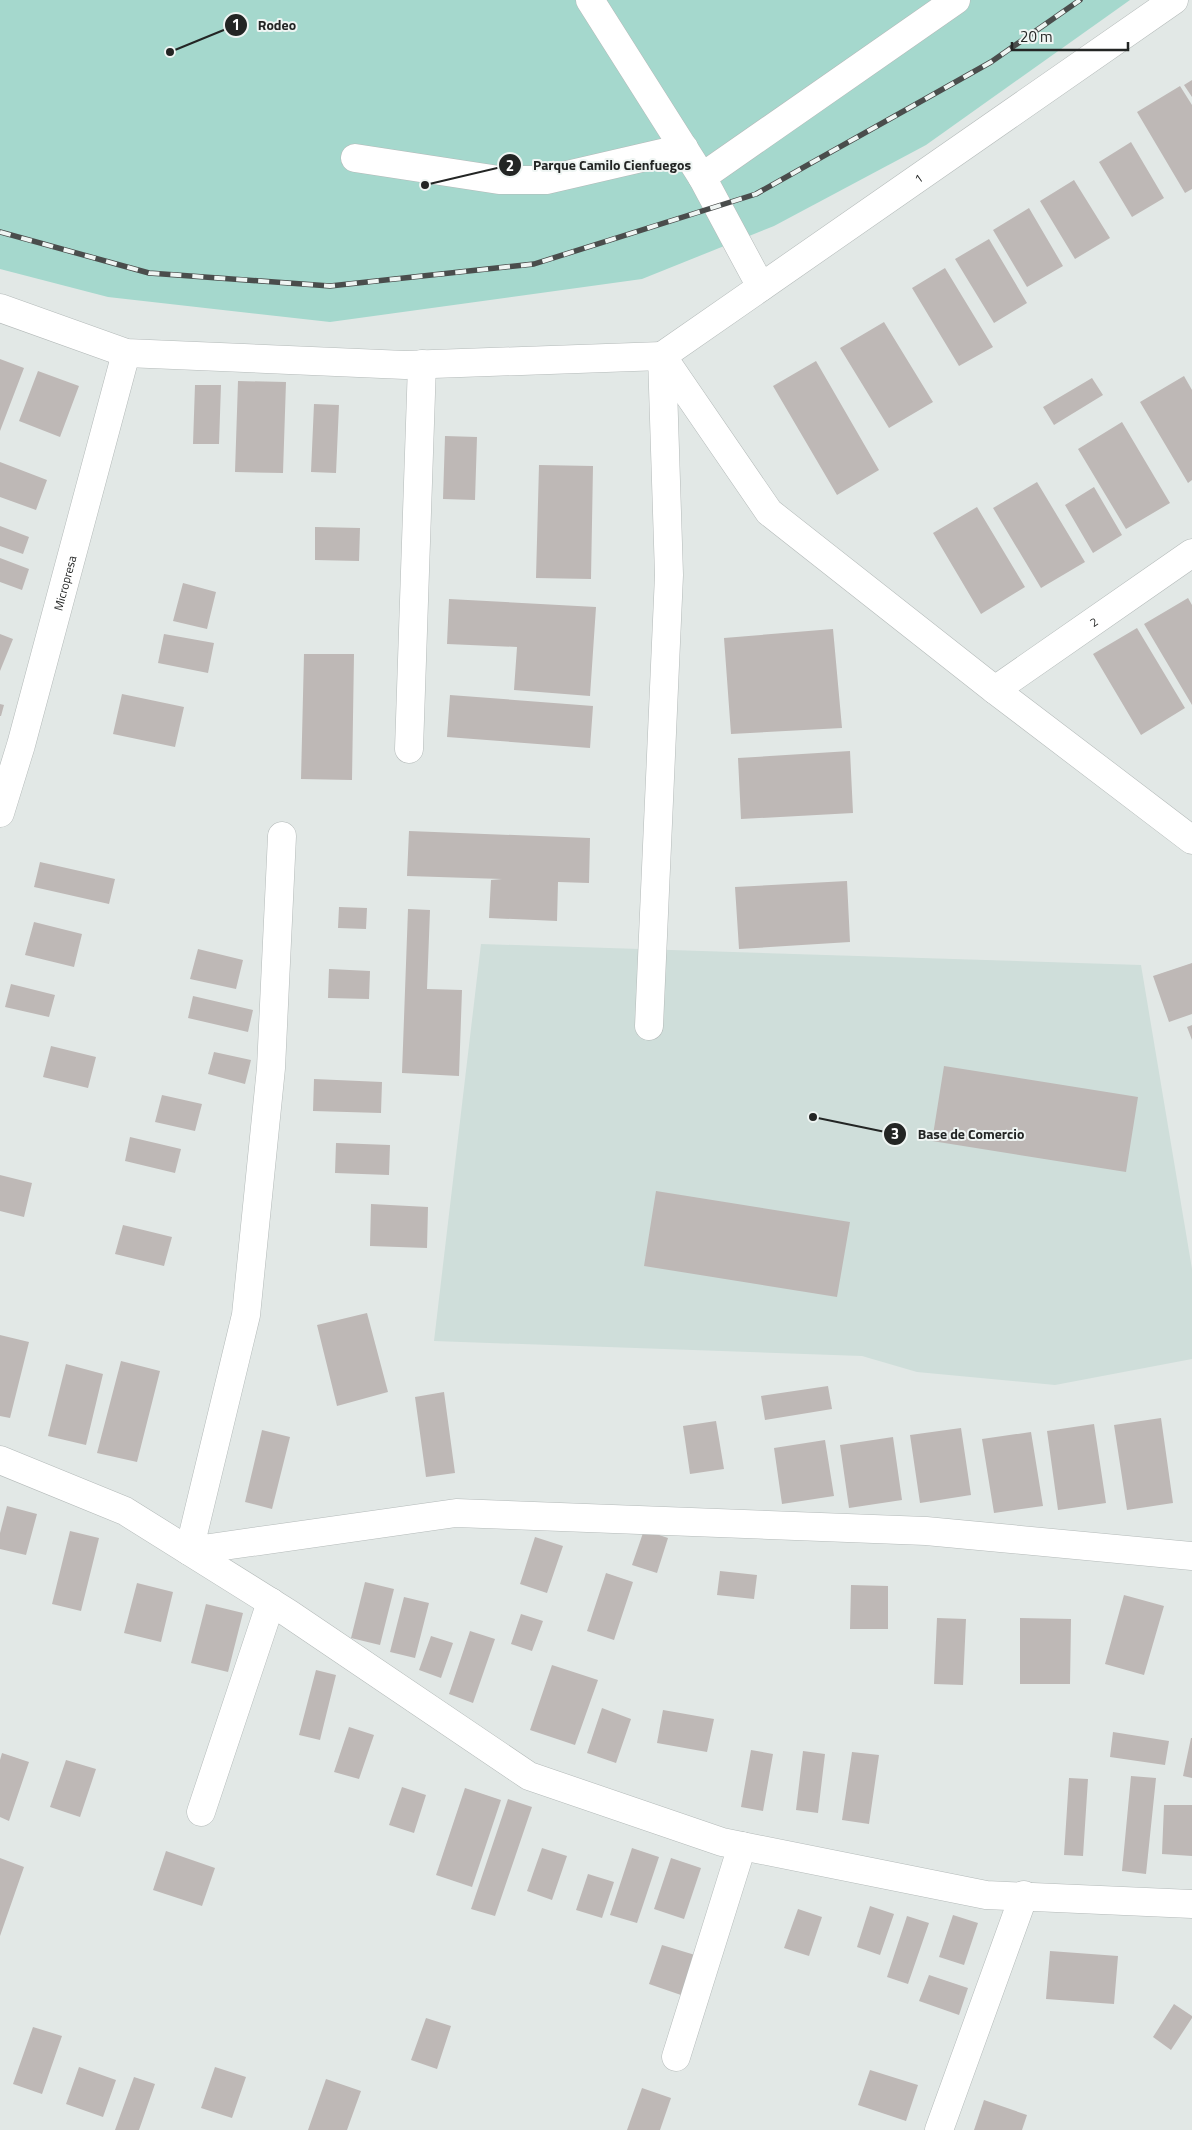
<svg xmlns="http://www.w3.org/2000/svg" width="1192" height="2130" font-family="'Titillium Web',sans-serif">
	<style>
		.built { fill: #cfdeda }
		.green { fill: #a5d8cd }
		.building { fill: #beb8b6 }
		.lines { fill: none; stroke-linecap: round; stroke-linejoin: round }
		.minor-casing { stroke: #b4bab9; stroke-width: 29 }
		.minor { stroke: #fff; stroke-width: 28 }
		.rail-casing { stroke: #4a4d4c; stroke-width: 5.5 }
		.rail { stroke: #eff5f3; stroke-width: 4; stroke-dasharray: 11; stroke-linecap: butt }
		.labels { text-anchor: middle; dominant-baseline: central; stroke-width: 4; stroke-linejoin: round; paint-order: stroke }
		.street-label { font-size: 12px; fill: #232524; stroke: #eff5f3 }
		.leader { fill: none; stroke: #232524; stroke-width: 2 }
		.callout-dot { fill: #232524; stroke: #eff5f3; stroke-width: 2 }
		.mark-label { font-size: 15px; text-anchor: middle; font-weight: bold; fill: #fff }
		.callout-label { font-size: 14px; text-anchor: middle; font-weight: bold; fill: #232524; stroke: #eff5f3; stroke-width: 4; stroke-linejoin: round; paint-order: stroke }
	</style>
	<rect width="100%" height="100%" fill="#e2e8e6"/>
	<path class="built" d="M 481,944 L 1141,965 L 1192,1269 L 1192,1359 L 1055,1385 L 917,1372 L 862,1356 L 434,1341 Z"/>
	<path class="green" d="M 0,0 L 1130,0 L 926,145 L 774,226 L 642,279 L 330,322 L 108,297 L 0,269 Z"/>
	<path class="building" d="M 1192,80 L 1192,97 L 1184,85 Z
		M 1180,86 L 1192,105 L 1192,189 L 1185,193 L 1137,112 Z
		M 1131,142 L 1164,198 L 1132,217 L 1099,162 Z
		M 1074,180 L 1110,238 L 1075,259 L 1040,201 Z
		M 1029,208 L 1063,266 L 1027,287 L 993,230 Z
		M 989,239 L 1027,303 L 994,323 L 955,259 Z
		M 945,268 L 993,347 L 959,366 L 912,288 Z
		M 884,322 L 933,402 L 889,428 L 840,348 Z
		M 0,359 L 24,368 L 0,431 Z
		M 816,361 L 879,470 L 837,495 L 773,386 Z
		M 38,371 L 79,386 L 60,437 L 19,421 Z
		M 1184,376 L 1192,390 L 1192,480 L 1188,483 L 1140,402 Z
		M 1092,378 L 1103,395 L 1054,425 L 1043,407 Z
		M 238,381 L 286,382 L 283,473 L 235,472 Z
		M 195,385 L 221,385 L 219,444 L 193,444 Z
		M 314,404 L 339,405 L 336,473 L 311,472 Z
		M 1122,422 L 1170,503 L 1126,529 L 1078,449 Z
		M 445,436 L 477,437 L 475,500 L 443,499 Z
		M 0,462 L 47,480 L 36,510 L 0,497 Z
		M 539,465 L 593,466 L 591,579 L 536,578 Z
		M 1037,482 L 1085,562 L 1041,588 L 993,508 Z
		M 1094,487 L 1122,535 L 1093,553 L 1065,505 Z
		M 977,507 L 1025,587 L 981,614 L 933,533 Z
		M 0,526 L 29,537 L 23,554 L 0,546 Z
		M 315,527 L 360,528 L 359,561 L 315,560 Z
		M 0,558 L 29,569 L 22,590 L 0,582 Z
		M 183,583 L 216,592 L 207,629 L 173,621 Z
		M 1188,598 L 1192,605 L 1192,705 L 1144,624 Z
		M 449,599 L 596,607 L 590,696 L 514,690 L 517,647 L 447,644 Z
		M 1137,628 L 1185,708 L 1141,735 L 1093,654 Z
		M 833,629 L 842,728 L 731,734 L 724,638 Z
		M 0,634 L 13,639 L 0,671 Z
		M 164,634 L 214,643 L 208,673 L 158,663 Z
		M 304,654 L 354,654 L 352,780 L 301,779 Z
		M 122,694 L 184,707 L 175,747 L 113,734 Z
		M 450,695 L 593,706 L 590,748 L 447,737 Z
		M 0,704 L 4,705 L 1,716 L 0,716 Z
		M 850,751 L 853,813 L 741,819 L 738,758 Z
		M 409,831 L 590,838 L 589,883 L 558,882 L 557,921 L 489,918 L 491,880 L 502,879 L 407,876 Z
		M 40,862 L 115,879 L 109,904 L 34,887 Z
		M 847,881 L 850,942 L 739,949 L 735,887 Z
		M 339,907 L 367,908 L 366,929 L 338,928 Z
		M 408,909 L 430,910 L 427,989 L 462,990 L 459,1076 L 402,1073 Z
		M 34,922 L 82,934 L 74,967 L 25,955 Z
		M 198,949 L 243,960 L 236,989 L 190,979 Z
		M 1192,963 L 1192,1014 L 1169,1022 L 1153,976 Z
		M 329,969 L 370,971 L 369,999 L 328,998 Z
		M 11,984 L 55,995 L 49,1017 L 5,1007 Z
		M 193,996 L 253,1010 L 248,1032 L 188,1018 Z
		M 1192,1025 L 1192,1040 L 1187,1027 Z
		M 51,1046 L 96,1057 L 88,1088 L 43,1077 Z
		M 214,1052 L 251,1060 L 245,1084 L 208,1074 Z
		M 944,1066 L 1138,1097 L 1126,1172 L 932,1141 Z
		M 314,1079 L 382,1082 L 381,1113 L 313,1111 Z
		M 162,1095 L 202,1104 L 195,1131 L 155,1122 Z
		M 130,1137 L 181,1149 L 175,1173 L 125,1161 Z
		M 336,1143 L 390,1145 L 389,1175 L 335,1173 Z
		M 0,1175 L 32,1183 L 24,1217 L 0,1211 Z
		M 656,1191 L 850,1222 L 837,1297 L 644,1266 Z
		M 371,1204 L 428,1207 L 427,1248 L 370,1246 Z
		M 123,1225 L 172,1237 L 164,1266 L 115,1254 Z
		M 367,1313 L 388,1392 L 337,1406 L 317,1325 Z
		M 0,1335 L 29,1342 L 10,1418 L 0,1416 Z
		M 121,1361 L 160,1371 L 137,1462 L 97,1453 Z
		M 66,1364 L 103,1374 L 86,1445 L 48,1436 Z
		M 828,1386 L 832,1409 L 765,1420 L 761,1396 Z
		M 444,1392 L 455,1473 L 426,1477 L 415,1397 Z
		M 1161,1418 L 1173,1503 L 1127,1510 L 1114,1425 Z
		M 716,1421 L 724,1469 L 690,1474 L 683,1426 Z
		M 1094,1424 L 1106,1503 L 1058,1510 L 1047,1431 Z
		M 961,1428 L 971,1495 L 920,1503 L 910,1435 Z
		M 262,1430 L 290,1437 L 272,1509 L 245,1502 Z
		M 1031,1432 L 1043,1506 L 994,1513 L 982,1439 Z
		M 893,1437 L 902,1500 L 849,1508 L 840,1445 Z
		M 825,1440 L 834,1496 L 782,1504 L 774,1448 Z
		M 7,1506 L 37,1514 L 26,1555 L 0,1549 L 0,1533 Z
		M 644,1530 L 668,1538 L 657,1573 L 632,1565 Z
		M 70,1531 L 99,1538 L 81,1611 L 52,1604 Z
		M 535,1537 L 563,1546 L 547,1593 L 520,1584 Z
		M 720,1571 L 757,1575 L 754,1599 L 717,1595 Z
		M 606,1573 L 633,1582 L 614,1640 L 587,1631 Z
		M 365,1582 L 394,1589 L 380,1645 L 351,1638 Z
		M 137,1583 L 173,1592 L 161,1642 L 124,1633 Z
		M 851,1585 L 888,1586 L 888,1629 L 850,1629 Z
		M 1124,1595 L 1164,1606 L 1144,1675 L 1105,1664 Z
		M 404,1597 L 429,1603 L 415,1658 L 390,1652 Z
		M 206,1604 L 243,1613 L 228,1672 L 191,1663 Z
		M 521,1614 L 543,1621 L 532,1651 L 511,1644 Z
		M 937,1618 L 966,1619 L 963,1685 L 934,1684 Z
		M 1020,1618 L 1071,1619 L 1070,1684 L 1020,1684 Z
		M 470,1631 L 495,1639 L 473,1703 L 449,1694 Z
		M 431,1636 L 453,1643 L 441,1678 L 419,1670 Z
		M 552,1665 L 598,1680 L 575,1745 L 530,1730 Z
		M 316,1670 L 336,1675 L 320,1740 L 299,1735 Z
		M 602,1708 L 631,1719 L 616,1763 L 587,1753 Z
		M 663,1710 L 714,1719 L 707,1752 L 657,1743 Z
		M 349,1727 L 374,1735 L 359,1779 L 334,1772 Z
		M 1113,1732 L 1169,1741 L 1165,1765 L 1110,1757 Z
		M 1191,1738 L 1192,1738 L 1192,1778 L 1183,1776 Z
		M 751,1750 L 773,1754 L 763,1811 L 741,1807 Z
		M 803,1751 L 825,1754 L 818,1813 L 796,1810 Z
		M 852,1752 L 879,1755 L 869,1824 L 842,1820 Z
		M 2,1753 L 29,1762 L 9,1821 L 0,1817 L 0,1760 Z
		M 66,1760 L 96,1769 L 80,1817 L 50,1807 Z
		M 1131,1776 L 1156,1778 L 1146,1874 L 1122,1871 Z
		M 1069,1778 L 1088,1779 L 1083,1856 L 1064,1855 Z
		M 402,1787 L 426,1795 L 414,1833 L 389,1825 Z
		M 465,1788 L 501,1800 L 472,1887 L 436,1875 Z
		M 508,1799 L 532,1807 L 495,1916 L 471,1909 Z
		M 1164,1805 L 1192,1805 L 1192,1856 L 1162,1854 Z
		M 542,1848 L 567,1856 L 552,1900 L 527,1891 Z
		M 632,1848 L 659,1857 L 637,1923 L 610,1915 Z
		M 166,1851 L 215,1868 L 202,1906 L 153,1890 Z
		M 0,1858 L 24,1867 L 0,1936 Z
		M 671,1858 L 701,1868 L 684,1919 L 654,1909 Z
		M 588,1874 L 614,1882 L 602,1918 L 576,1910 Z
		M 870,1906 L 894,1914 L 880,1955 L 857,1947 Z
		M 798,1909 L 822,1917 L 809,1956 L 784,1948 Z
		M 953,1915 L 978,1923 L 964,1965 L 939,1957 Z
		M 907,1916 L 929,1923 L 908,1984 L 887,1977 Z
		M 662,1945 L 695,1955 L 681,1995 L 649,1984 Z
		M 1050,1951 L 1118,1956 L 1114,2004 L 1046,1999 Z
		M 929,1975 L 968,1988 L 959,2015 L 919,2001 Z
		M 1174,2004 L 1192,2016 L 1192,2018 L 1171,2050 L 1153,2037 Z
		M 426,2018 L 451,2026 L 437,2069 L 411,2060 Z
		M 33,2027 L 62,2036 L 42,2094 L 13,2084 Z
		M 79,2067 L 116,2080 L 103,2117 L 66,2104 Z
		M 215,2067 L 246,2077 L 232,2118 L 201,2108 Z
		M 870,2070 L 918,2085 L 906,2121 L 858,2105 Z
		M 134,2077 L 155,2084 L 139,2130 L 115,2130 Z
		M 326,2079 L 361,2091 L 347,2130 L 308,2130 Z
		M 642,2088 L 671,2098 L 660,2130 L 627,2130 Z
		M 984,2100 L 1027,2115 L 1022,2130 L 974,2130 Z"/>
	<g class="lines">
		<defs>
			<g id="minor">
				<path d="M 590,0 L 702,177 L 956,0"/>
				<path d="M 355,158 L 499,180 L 546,180 L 684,148"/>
				<path d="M 702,177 L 761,287"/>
				<path d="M 0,308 L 126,353 L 405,365 L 662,356"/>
				<path d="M 662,356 L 769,512 L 995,690 L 1192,840"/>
				<path id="s1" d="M 662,356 L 1174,0"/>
				<path id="s2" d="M 995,690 L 1192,553"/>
				<path d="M 409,749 L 422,364"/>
				<path id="s3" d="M 0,813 L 21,745 L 126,353"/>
				<path d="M 282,836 L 271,1068 L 246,1315 L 189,1551 L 456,1513 L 926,1531 L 1192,1556"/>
				<path d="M 649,1026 L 669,575 L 662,356"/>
				<path d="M 0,1460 L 125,1511 L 288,1613 L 529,1776 L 722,1842 L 986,1895 L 1192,1904"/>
				<path d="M 201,1812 L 271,1602"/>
				<path d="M 676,2057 L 742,1846"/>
				<path d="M 939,2130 L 1024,1895"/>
			</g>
		</defs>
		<use href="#minor" class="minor-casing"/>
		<use href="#minor" class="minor"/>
		<defs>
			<path id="rail" d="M 0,232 L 149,273 L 330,286 L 534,264 L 756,194 L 991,62 L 1080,0"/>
		</defs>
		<use href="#rail" class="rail-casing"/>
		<use href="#rail" class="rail"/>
	</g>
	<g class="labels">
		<g class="street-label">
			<text stroke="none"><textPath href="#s1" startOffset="312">1</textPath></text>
			<text stroke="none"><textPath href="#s3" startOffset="239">Micropresa</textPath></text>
			<text stroke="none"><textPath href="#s2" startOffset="120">2</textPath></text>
		</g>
	</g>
	<path class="leader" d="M170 52L236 25M425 185L510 165M813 1117L895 1134"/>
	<g class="callout-dot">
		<circle cx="170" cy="52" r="5"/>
		<circle cx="425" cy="185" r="5"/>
		<circle cx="813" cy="1117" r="5"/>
		<circle cx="236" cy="25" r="12"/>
		<circle cx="510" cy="165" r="12"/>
		<circle cx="895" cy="1134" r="12"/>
	</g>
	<g class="mark-label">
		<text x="236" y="30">1</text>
		<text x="510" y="171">2</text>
		<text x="895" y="1139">3</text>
	</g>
	<g class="callout-label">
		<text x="277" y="30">Rodeo</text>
		<text x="612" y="170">Parque Camilo Cienfuegos</text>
		<text x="971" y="1139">Base de Comercio</text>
	</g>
	<path d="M1012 42v8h116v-8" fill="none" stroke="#232524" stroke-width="2.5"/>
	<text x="1020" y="42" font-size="15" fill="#232524" stroke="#eff5f3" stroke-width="4" paint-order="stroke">20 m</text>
</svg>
